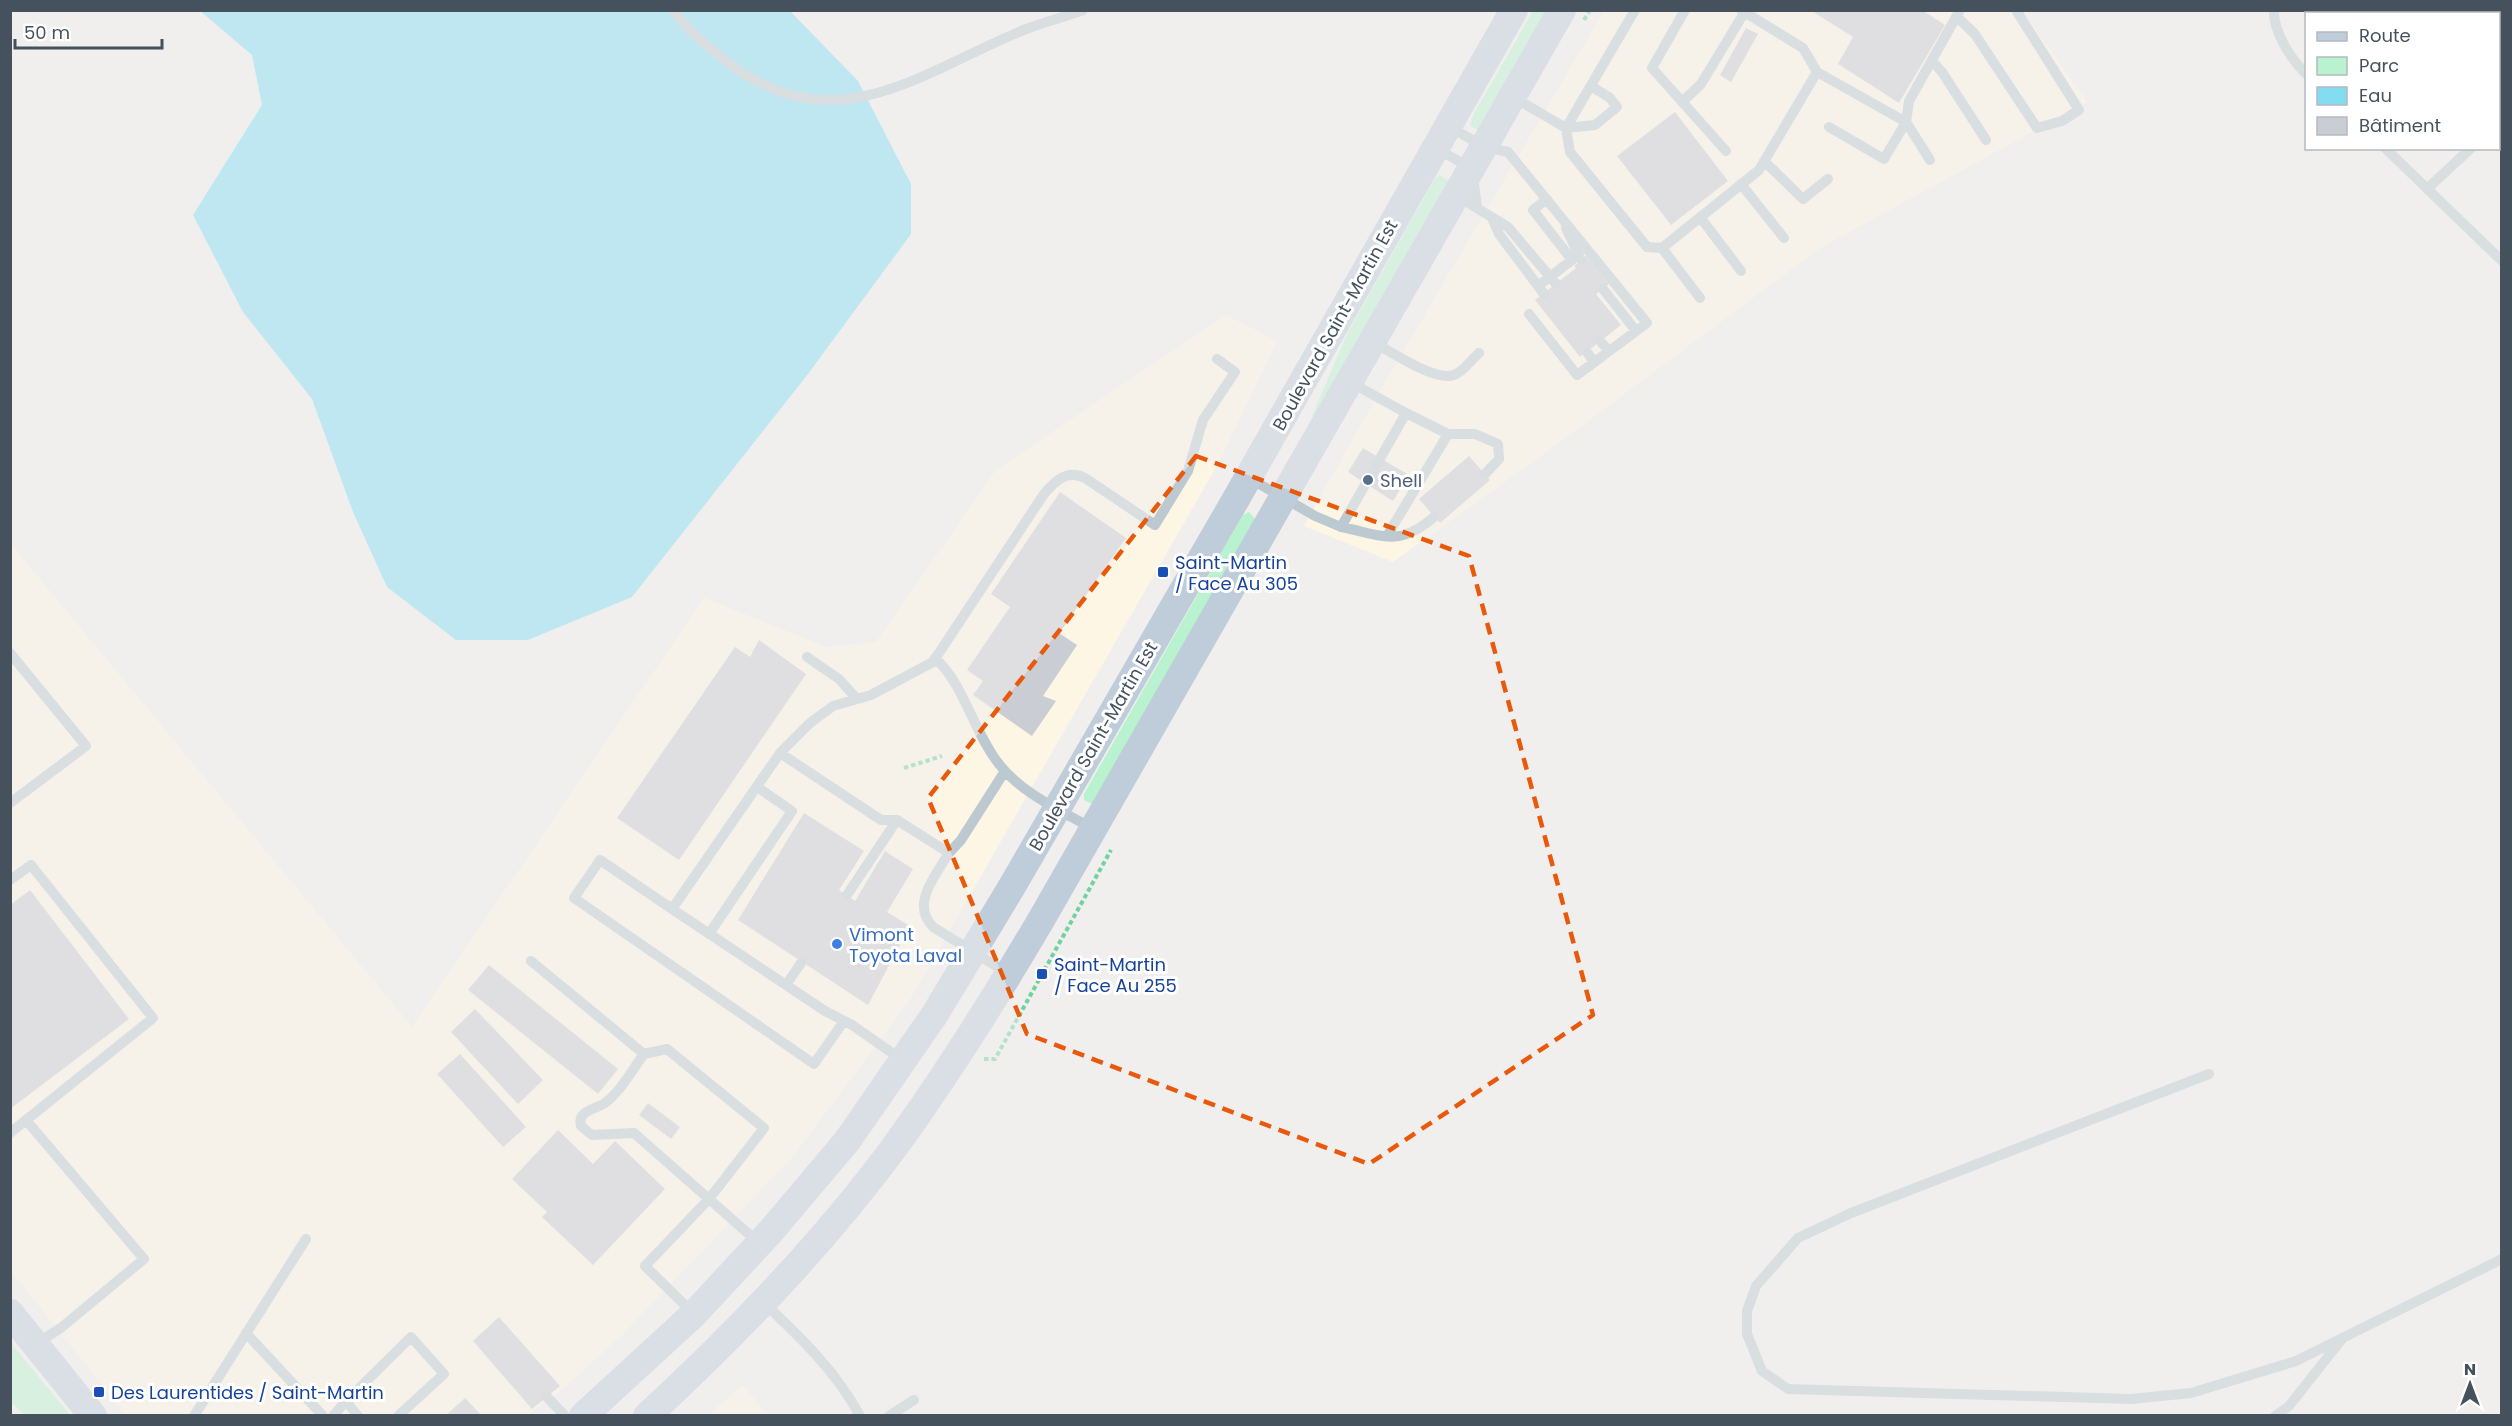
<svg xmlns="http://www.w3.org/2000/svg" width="2512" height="1426" font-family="Poppins,sans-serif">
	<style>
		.commercial { fill: #fdf6e5 }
		.green { fill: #b8f2ce }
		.water { fill: #82ddf3 }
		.building { fill: #cacdd3 }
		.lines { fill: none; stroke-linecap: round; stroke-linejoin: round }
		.path { stroke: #6ed39f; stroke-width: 4; stroke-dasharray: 4.5 3; stroke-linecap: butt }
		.lane { stroke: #bdc9d1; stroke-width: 10 }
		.secondary { stroke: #bfccd9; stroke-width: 28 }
		.marked { fill: none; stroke: #e8590c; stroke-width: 4.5; stroke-dasharray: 12 8; stroke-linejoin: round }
		.service-dot { fill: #5c6f8a; stroke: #fff; stroke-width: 2 }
		.transit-dot { fill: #1a4fb4; stroke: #fff; stroke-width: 2 }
		.shop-dot { fill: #3f7fe0; stroke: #fff; stroke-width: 2 }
		.labels { text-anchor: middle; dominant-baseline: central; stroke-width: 6; stroke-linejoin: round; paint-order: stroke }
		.street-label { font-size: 18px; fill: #45525d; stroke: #fff }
		.service-label { font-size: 18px; fill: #4e5e75; stroke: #fff; text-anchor: start }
		.transit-label { font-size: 18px; fill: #164399; stroke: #fff; text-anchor: start }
		.shop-label { font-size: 18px; fill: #366cbe; stroke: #fff; text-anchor: start }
	</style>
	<rect width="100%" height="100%" fill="#f1eeee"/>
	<path class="commercial" d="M 1604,11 L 2023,11 L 2087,102 L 1820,248 L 1541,456 L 1393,562 L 1304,526 L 1380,391 Z
		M 1226,315 L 1277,341 L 1219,462 L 909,1001 L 794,1155 L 621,1336 L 565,1387 L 528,1415 L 126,1415 L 11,1271 L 10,543 L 412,1027 L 704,598 L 826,647 L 876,642 L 996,470 Z
		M 743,1385 L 767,1415 L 708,1415 Z"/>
	<path class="green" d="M 1533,11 L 1549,11 L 1478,130 L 1470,126 L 1473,115 Z
		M 1441,176 L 1449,181 L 1315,418 L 1312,416 L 1348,332 L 1436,177 Z
		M 1249,512 L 1256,520 L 1093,803 L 1090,803 L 1084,800 L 1084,794 L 1243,515 Z
		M 10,1342 L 66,1410 L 70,1415 L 24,1415 L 11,1402 Z"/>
	<path class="water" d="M 199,10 L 790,11 L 858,81 L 911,184 L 911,234 L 808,374 L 632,597 L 528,640 L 456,640 L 387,587 L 353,512 L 312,399 L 243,312 L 193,215 L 262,105 L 252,55 Z"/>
	<path class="building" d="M 1810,10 L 1922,10 L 1945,25 L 1899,103 L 1838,64 L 1853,37 Z
		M 1746,28 L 1758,34 L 1731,82 L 1720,75 Z
		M 1675,112 L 1728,181 L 1671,225 L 1617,156 Z
		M 1586,256 L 1609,284 L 1596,294 L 1621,325 L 1580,357 L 1535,300 L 1576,268 L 1574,266 Z
		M 1363,448 L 1409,475 L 1393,501 L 1348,472 Z
		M 1469,456 L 1490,480 L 1440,523 L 1419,499 Z
		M 1060,492 L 1126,538 L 1059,633 L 1077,645 L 1043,696 L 1056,701 L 1032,736 L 973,695 L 983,681 L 967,670 L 1010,607 L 991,594 Z
		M 759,640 L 806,674 L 679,860 L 617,818 L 735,647 L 750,657 Z
		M 804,813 L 864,851 L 839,890 L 855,901 L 885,851 L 913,869 L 887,912 L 910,926 L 868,1005 L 738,920 Z
		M 30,890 L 129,1019 L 10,1109 L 10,905 Z
		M 489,965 L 618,1069 L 598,1094 L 468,990 Z
		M 475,1009 L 543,1080 L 518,1104 L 451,1032 Z
		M 460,1054 L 526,1127 L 503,1147 L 437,1074 Z
		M 648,1103 L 680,1127 L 671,1139 L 639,1115 Z
		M 558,1130 L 593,1164 L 615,1141 L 665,1189 L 593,1265 L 542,1217 L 547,1212 L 512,1179 Z
		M 499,1317 L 560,1386 L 532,1409 L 473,1341 Z
		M 465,1398 L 482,1416 L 445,1416 Z"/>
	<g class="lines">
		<path class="path" d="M 1584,20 L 1590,10
			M 904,768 L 942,756
			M 984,1059 L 995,1059 L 1111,850"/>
		<path class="lane" d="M 673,10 C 687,30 707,46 726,61 C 836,146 920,72 1026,29 C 1045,22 1064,17 1083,10
			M 1685,10 L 1652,68 L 1726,151
			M 2274,10 C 2273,32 2291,59 2306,74
			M 1957,17 L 1974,33 L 2037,128 L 2062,121 L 2079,110 L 2016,10
			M 1932,61 L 1942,72 L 1986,140
			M 1817,72 L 1906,122 L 1930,160
			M 1591,86 L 1610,98 L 1617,107 L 1595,125 L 1566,128 L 1570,152 L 1647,247 L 1662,248 L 1759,170 L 1817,72 L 1803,48 L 1741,10
			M 1513,97 L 1566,128 L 1635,10
			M 1682,102 L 1701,84 L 1744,13
			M 2498,123 L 2502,121
			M 1448,126 L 1485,147 L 1508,152 L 1647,323 L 1577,375 L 1529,314
			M 1829,127 L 1884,159 L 1906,122 L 1909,101 L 1960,10
			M 1436,148 L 1472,169 L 1477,207
			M 2385,148 L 2502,261
			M 1764,161 L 1803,199 L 1828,179
			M 1741,184 L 1784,238
			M 2427,189 L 2471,148
			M 1457,196 L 1508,227 L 1556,284
			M 1700,217 L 1741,271
			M 1492,218 L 1499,234 L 1544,294
			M 1566,228 L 1581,260
			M 1662,248 L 1700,298
			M 1538,286 L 1572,260 L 1533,210 L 1547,199
			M 1603,289 L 1636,331
			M 1600,341 L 1609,351
			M 1373,342 C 1390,351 1435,382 1454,375 C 1463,372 1471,360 1479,353
			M 1587,352 L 1594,362
			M 1406,413 L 1448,434 L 1475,434 L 1498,444 L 1499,459 L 1485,474
			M 1249,478 L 1315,516 L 1341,527 L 1406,413 L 1350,382
			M 1341,527 C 1383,535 1398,548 1434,517
			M 1387,536 L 1448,434
			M 10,653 L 86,746 L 10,803
			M 807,657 L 839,679 L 857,699
			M 935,658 C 964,684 974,733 999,764 C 1021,793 1062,811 1093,829
			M 780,753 L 881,820 L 897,820 L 949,853 C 936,875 910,904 933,927 L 1009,974
			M 949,853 L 961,840 L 1005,771
			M 10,880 L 31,865 L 153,1018 L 10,1133
			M 847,895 L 897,820
			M 672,909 L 600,860 L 574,898 L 814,1064 L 844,1021
			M 709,934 L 792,811 L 757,787
			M 531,961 L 644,1054 L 667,1049 L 764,1128 L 709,1199 L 634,1133 L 592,1135 L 581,1126 C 577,1110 595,1110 605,1103 C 621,1091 632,1070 644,1054
			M 786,985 L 801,963
			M 901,1059 L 852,1025 L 825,1011 L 672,909 L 780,753 L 810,723 L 833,706 L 871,695 L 933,662 L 1044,494 C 1055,481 1067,469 1085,478 L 1155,525 L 1188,471 L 1203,420 L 1235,372 L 1217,359
			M 2209,1074 L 1851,1213 L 1798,1238 L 1756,1286 L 1747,1311 L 1747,1334 L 1762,1371 L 1788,1389 L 2131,1399 L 2191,1393 L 2296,1361 L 2502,1259
			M 26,1120 L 144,1259 L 62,1327 L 36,1344
			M 763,1302 C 800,1337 836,1371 860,1416
			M 694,1314 L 645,1266 L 709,1199 L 759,1243
			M 246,1333 L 323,1416
			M 547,1397 L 565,1416
			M 346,1401 L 411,1337 L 444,1374 L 398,1416
			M 194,1416 L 306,1239
			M 333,1416 L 346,1401 L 358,1416
			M 889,1416 L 914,1400
			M 2275,1416 L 2289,1406 L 2342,1339"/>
		<path class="secondary" d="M 10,1313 L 93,1416
			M 583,1416 L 694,1314 L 771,1231 L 847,1141 L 935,1014 L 1014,883 L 1236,499 L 1514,10
			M 647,1416 C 736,1334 821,1246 893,1149 C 947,1075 995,998 1041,920 L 1562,10"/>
	</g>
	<path d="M0 0H2512V1426H0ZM 1196,456 L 1469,556 L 1593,1015 L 1369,1164 L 1027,1034 L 928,798 Z" fill="#f1eeee" fill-opacity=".55" fill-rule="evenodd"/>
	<path class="marked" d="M 1196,456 L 1469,556 L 1593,1015 L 1369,1164 L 1027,1034 L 928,798 Z"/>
	<circle class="service-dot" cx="1368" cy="480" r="6"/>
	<g class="transit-dot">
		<rect x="1157" y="566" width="12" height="12" rx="3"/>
		<rect x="1036" y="968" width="12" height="12" rx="3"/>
		<rect x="93" y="1386" width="12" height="12" rx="3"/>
	</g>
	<circle class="shop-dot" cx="837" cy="944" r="6"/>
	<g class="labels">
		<g class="street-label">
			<text transform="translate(1335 325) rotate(-61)">Boulevard Saint-Martin Est</text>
			<text transform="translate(1093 746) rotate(-60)">Boulevard Saint-Martin Est</text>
		</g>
		<g class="service-label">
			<text x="1380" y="480">Shell</text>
		</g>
		<g class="transit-label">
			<text x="1175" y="562">Saint-Martin<tspan x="1175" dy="21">/ Face Au 305</tspan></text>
			<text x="1054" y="964">Saint-Martin<tspan x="1054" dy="21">/ Face Au 255</tspan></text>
			<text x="111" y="1392">Des Laurentides / Saint-Martin</text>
		</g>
		<g class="shop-label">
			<text x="849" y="934">Vimont<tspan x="849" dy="21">Toyota Laval</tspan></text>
		</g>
	</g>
	<rect width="2512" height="1426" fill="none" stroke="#45525d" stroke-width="24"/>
	<rect x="2305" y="12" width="195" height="138" fill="#ffffff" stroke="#b5babe" stroke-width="1.5"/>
	<rect x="2317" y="32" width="30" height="9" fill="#bfccd9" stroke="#b5babe" stroke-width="1.5"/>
	<text x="2359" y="42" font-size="18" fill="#45525d">Route</text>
	<rect x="2317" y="57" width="30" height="18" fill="#b8f2ce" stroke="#b5babe" stroke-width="1.5"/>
	<text x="2359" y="72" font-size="18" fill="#45525d">Parc</text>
	<rect x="2317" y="87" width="30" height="18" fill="#82ddf3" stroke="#b5babe" stroke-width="1.5"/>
	<text x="2359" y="102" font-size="18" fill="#45525d">Eau</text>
	<rect x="2317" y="117" width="30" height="18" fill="#cacdd3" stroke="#b5babe" stroke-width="1.5"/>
	<text x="2359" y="132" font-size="18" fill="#45525d">Bâtiment</text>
	<g transform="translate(2470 1384)" stroke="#ffffff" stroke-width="4.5" paint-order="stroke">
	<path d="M0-4.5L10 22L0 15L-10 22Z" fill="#45525d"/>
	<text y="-9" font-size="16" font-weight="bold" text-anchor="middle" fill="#45525d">N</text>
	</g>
	<path d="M15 39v9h147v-9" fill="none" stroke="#45525d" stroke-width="3"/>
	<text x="24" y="39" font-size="18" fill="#45525d" stroke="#ffffff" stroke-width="4.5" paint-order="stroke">50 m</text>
</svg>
